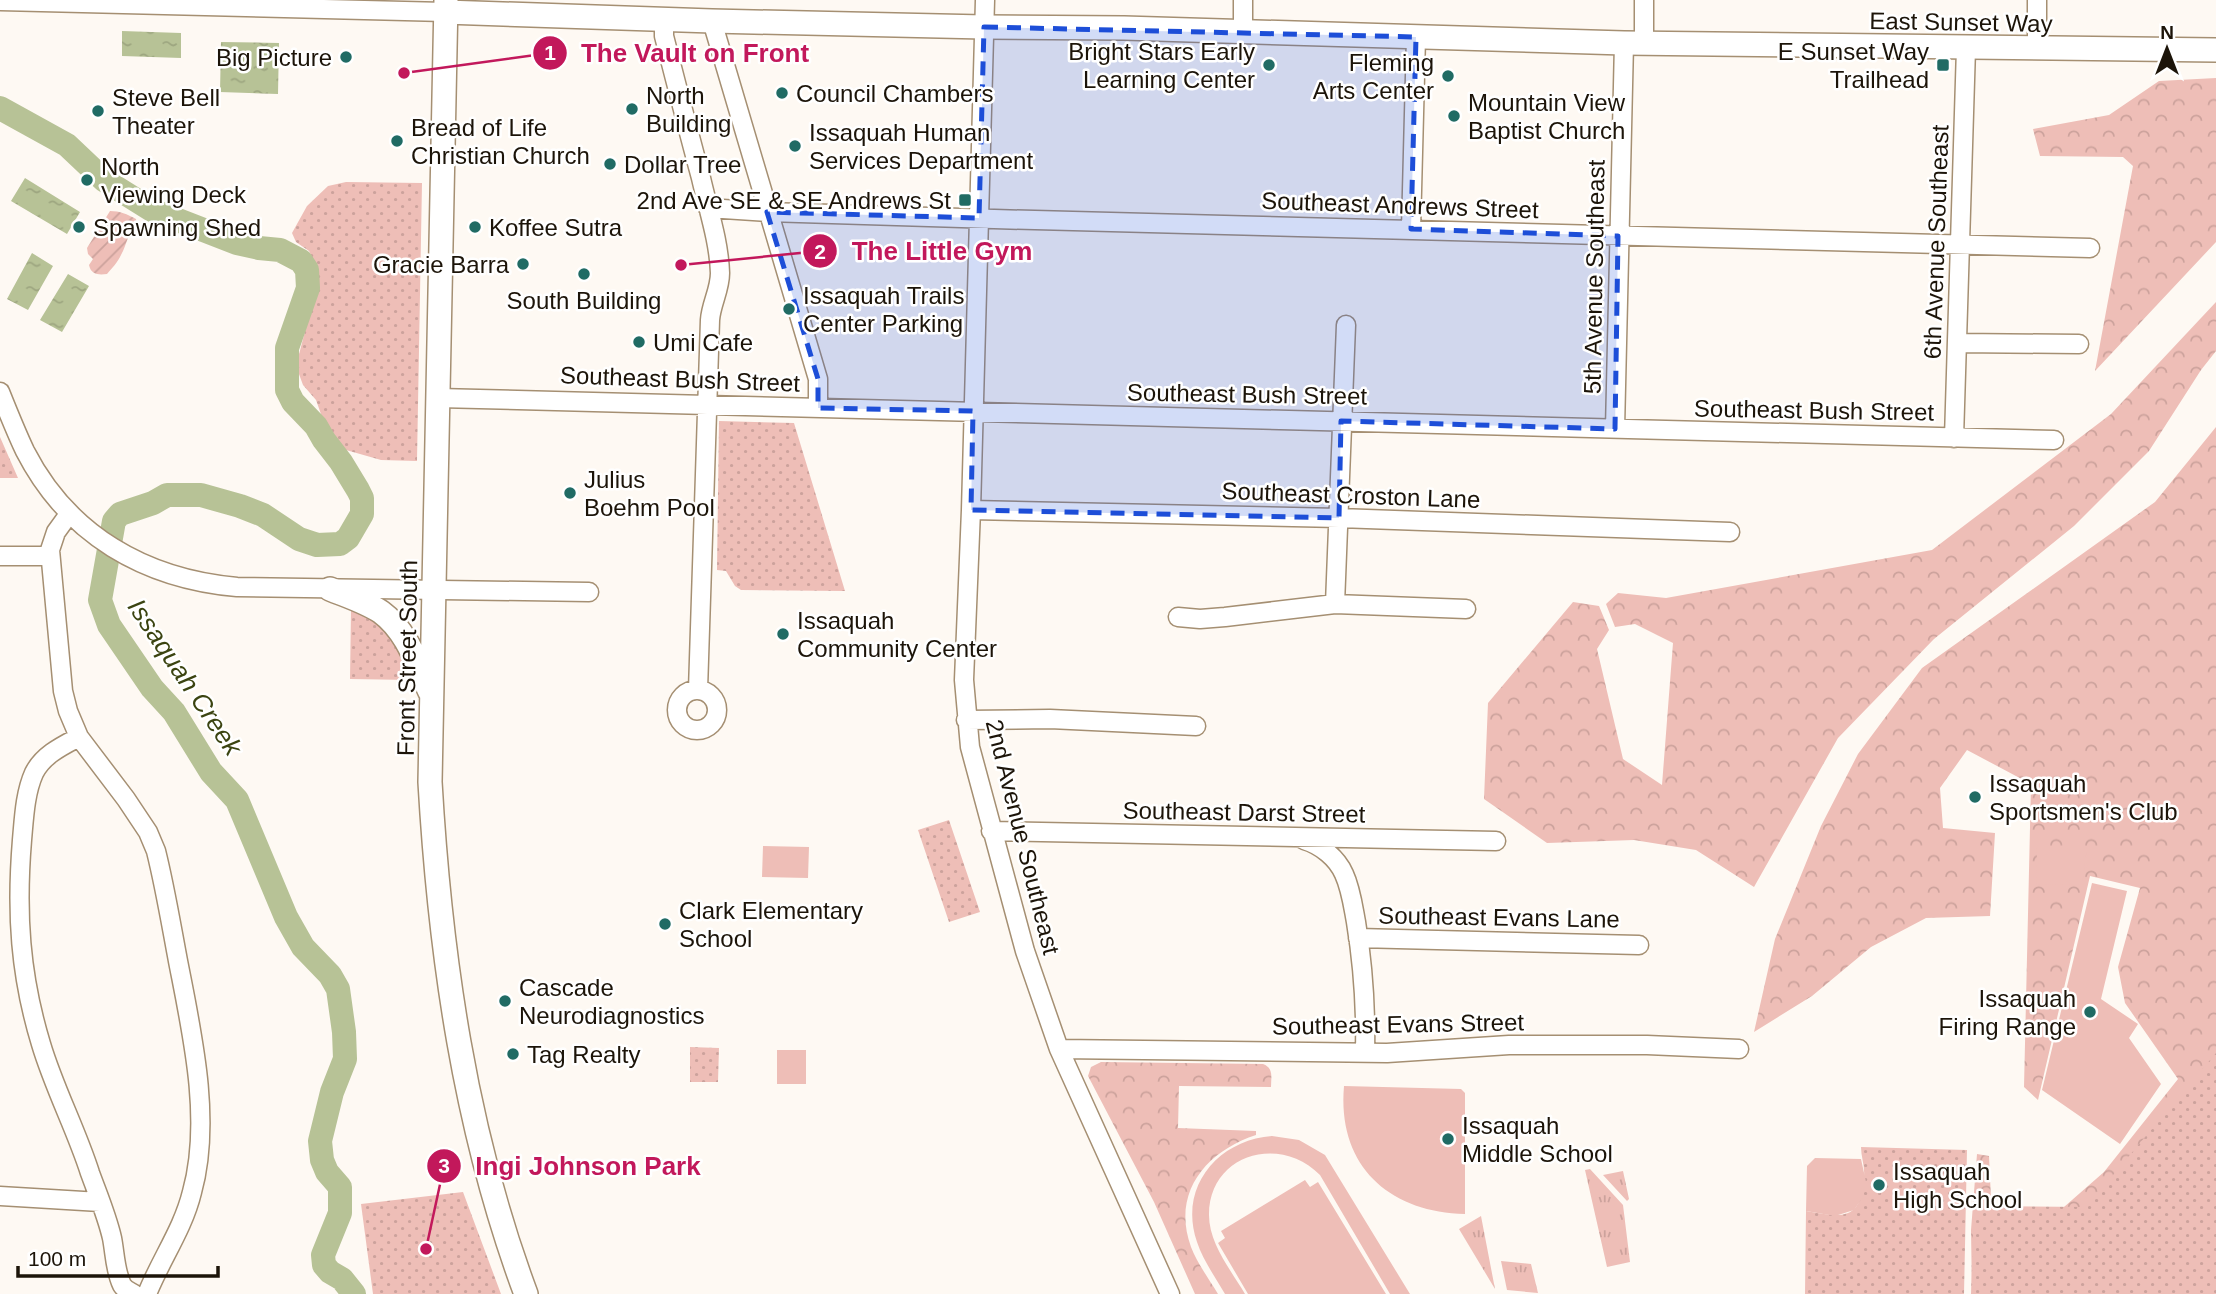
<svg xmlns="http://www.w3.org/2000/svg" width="2216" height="1294" font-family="Arial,sans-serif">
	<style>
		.grass { fill: url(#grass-tufts) }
		.forest { fill: url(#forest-crowns) }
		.park { fill: url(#park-dots) }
		.garden { fill: url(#garden-furrows) }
		.pitch { fill: #eebeb7 }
		.water { fill: url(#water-ripples) }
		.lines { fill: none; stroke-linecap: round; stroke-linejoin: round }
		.river { stroke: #b7c296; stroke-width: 24 }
		.minor-casing { stroke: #a58f72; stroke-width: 21 }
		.major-casing { stroke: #a58f72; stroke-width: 26 }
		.minor { stroke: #fff; stroke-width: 18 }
		.major { stroke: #fff; stroke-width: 23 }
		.marked { fill: #1d4ed8; fill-opacity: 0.2; stroke: #1d4ed8; stroke-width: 5; stroke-dasharray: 14 9; stroke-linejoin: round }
		.poi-dot { fill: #206b64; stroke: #fff; stroke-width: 2.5 }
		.labels { text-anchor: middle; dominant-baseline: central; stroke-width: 5; stroke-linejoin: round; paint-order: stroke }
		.street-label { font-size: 24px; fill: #1c1409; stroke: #fff }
		.poi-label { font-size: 24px; fill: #1c1409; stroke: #fff; text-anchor: start }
		.water-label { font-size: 26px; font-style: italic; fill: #3b4411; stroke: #fff }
		.leader { fill: none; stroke: #c2185b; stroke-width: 2.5 }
		.callout-dot { fill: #c2185b; stroke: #fff; stroke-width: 2.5 }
		.mark-label { font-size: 21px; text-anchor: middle; font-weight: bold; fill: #fff }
		.callout-label { font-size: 26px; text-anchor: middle; font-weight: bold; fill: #c2185b; stroke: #fff; stroke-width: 5; stroke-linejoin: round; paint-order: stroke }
	</style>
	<defs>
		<pattern id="grass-tufts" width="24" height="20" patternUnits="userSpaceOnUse" patternTransform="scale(1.75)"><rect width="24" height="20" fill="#eebeb7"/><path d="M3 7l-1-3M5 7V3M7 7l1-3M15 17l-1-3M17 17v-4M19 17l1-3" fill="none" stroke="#cca29c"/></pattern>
		<pattern id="forest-crowns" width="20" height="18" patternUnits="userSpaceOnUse" patternTransform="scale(1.75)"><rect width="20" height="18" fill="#eebeb7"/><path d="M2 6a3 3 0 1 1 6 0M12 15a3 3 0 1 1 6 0" fill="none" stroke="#cca29c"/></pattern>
		<pattern id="park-dots" width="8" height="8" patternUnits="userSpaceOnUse" patternTransform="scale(1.75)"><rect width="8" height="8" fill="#eebeb7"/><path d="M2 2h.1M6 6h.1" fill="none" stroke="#cca29c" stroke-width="1.8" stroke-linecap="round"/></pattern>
		<pattern id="garden-furrows" width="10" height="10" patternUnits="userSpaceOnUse" patternTransform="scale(1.75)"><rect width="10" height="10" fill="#eebeb7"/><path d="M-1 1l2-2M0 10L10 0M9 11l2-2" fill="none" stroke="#cca29c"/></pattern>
		<pattern id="water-ripples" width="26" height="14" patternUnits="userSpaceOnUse" patternTransform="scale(1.75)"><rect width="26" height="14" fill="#b7c296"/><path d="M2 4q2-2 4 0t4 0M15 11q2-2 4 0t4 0" fill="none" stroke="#9da680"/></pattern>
	</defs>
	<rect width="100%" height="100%" fill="#fef9f3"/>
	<path class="grass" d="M 1590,1169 L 1623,1205 L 1630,1262 L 1607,1267 L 1585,1170 Z
		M 1623,1171 L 1629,1199 L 1627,1201 L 1603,1175 Z
		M 1481,1216 L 1495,1289 L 1459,1229 Z
		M 1501,1261 L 1531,1264 L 1538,1293 L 1507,1290 Z"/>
	<path class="forest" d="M 2216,78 L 2216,242 L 2095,371 L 2133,166 L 2123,157 L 2040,156 L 2033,129 L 2109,115 L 2159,81 Z
		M 2216,302 L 2216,351 L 2201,370 L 2149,451 L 2074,526 L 1934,639 L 1838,738 L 1754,887 L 1696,850 L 1634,840 L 1547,843 L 1484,799 L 1488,703 L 1573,602 L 1599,606 L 1609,630 L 1597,649 L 1623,759 L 1662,785 L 1673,643 L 1635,624 L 1615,627 L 1606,604 L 1618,593 L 1666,598 L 1932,550 L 2111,414 Z
		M 2216,427 L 2216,1294 L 1972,1294 L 1971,1230 L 1977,1154 L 1989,1156 L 1993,1242 L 2025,1241 L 2104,1172 L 2178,1079 L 2125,1003 L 2118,967 L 2140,888 L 2090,876 L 2038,1100 L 2024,1087 L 2031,784 L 1967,750 L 1940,788 L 1943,828 L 1995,833 L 1990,916 L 1926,918 L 1871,947 L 1812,996 L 1754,1032 L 1775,939 L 1821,826 L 1858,754 L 1922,668 L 2155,502 Z
		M 1101,1062 L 1263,1064 C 1274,1068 1271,1078 1271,1087 L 1179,1086 L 1178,1128 L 1256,1131 L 1256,1135 C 1207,1151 1171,1192 1191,1247 C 1197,1263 1209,1279 1218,1294 L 1195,1294 L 1154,1202 L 1088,1076 L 1091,1067 Z"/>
	<path class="park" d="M 346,182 L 422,183 L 417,461 L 381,460 L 339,448 L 322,417 L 316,400 L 303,385 L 296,366 L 317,285 L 316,266 L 309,251 L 296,242 L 292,233 L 307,206 L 328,186 Z
		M 719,421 L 794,423 L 845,591 L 741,590 L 735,586 L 726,571 L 717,570 Z
		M 0,437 L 18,478 L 0,478 Z
		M 351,609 C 387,625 400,644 410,680 L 350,679 Z
		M 949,820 L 980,912 L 949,922 L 918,830 Z
		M 690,1047 L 719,1048 L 718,1082 L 690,1082 Z
		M 2216,1053 L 2216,1294 L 1971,1294 L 1974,1206 L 2086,1207 Z
		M 1861,1147 L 1967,1150 L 1964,1294 L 1805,1294 L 1806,1211 C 1843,1218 1862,1221 1864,1176 C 1865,1166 1861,1157 1861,1147 Z
		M 463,1192 L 501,1294 L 373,1294 L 361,1204 Z"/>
	<path class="garden" d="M 110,211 C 120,211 127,214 136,219 L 137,225 C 127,234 127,244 121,255 C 118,262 112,268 107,274 C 99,275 91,275 89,265 L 93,259 L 88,254 L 87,248 Z"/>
	<path class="pitch" d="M 763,846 L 809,847 L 808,878 L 762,877 Z
		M 2037,848 L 2087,848 L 2082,885 L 2036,884 Z
		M 2092,883 L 2127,891 L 2101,999 L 2138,1024 L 2129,1038 L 2161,1084 L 2120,1144 L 2042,1090 Z
		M 777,1050 L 806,1050 L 806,1084 L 777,1084 Z
		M 1344,1086 L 1461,1089 L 1465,1093 L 1465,1214 C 1388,1212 1337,1165 1344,1086 Z
		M 1272,1136 L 1299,1140 L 1325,1155 L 1410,1294 L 1390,1294 L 1320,1175 C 1280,1134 1209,1154 1209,1215 C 1209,1244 1231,1270 1245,1294 L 1225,1294 C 1215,1277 1203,1260 1197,1242 C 1178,1187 1218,1140 1272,1136 Z
		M 1815,1158 L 1861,1159 L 1866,1182 L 1863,1197 L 1854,1210 L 1835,1216 L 1806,1211 L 1807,1166 Z
		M 1305,1180 L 1310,1187 L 1318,1182 L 1386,1294 L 1248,1294 L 1218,1243 L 1225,1238 L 1221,1231 Z"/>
	<path class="water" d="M 122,31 L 181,33 L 181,58 L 122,56 Z
		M 221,42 L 279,43 L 278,94 L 220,92 Z
		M 25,178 L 80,212 L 67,234 L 11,201 Z
		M 32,253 L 53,266 L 28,310 L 7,299 Z
		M 68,274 L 89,286 L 62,332 L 40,320 Z"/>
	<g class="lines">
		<path class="river" d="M 0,108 L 67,145 L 104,180 L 152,210 L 237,243 L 259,248 L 280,250 L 301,261 L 307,270 L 308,288 L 287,348 L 287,390 L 293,402 L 316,426 L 324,440 L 341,462 L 358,490 L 362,498 L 362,514 L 348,538 L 340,544 L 317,545 L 299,539 L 263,515 L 240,506 L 201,495 L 167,495 L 153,503 L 120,514 L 114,521 L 100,600 L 109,625 L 152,688 L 174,712 L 211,772 L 237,800 L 286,917 L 303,947 L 330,975 L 338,989 L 344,1032 L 345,1059 L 332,1092 L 320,1141 L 322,1160 L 327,1172 L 340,1187 L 340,1213 L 323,1255 L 324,1265 L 330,1272 L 342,1279 L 354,1294"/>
		<defs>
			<path id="minor" d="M 985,0 L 971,510 L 964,680 L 970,747 L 1025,951 L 1059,1049 L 1170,1294
				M 0,1 L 445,12
				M 664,19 L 664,36 C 676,83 688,130 701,178 C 708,209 719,241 720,273 C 720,290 711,304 710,320 L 698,690
				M 712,21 L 818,379 L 818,408
				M 1243,32 L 1243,0
				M 1644,43 L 1644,0
				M 2037,49 L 2037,0
				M 708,208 L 767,212 L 994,219 L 2090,248
				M 1411,229 L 1416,37
				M 1957,343 L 2079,344
				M 0,392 C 8,412 16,432 25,451 C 68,535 145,579 237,587 L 589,592
				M 438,398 L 2054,440
				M 1615,429 L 1624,43
				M 1954,438 L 1966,48
				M 971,510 L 1339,518 L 1730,532
				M 69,514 L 56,532 L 50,550 L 63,691 L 68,711 L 79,737 L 126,799 L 148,832 L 156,851 C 165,887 171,924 178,961 C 192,1033 212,1120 192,1192 C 183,1229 161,1259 147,1294
				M 0,556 L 50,556
				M 1335,604 L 1346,325
				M 1178,617 L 1200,619 L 1225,617 L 1335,604 L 1466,609
				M677 710a20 20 0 1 1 40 0a20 20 0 1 1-40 0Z
				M 966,720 L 1050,719 L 1196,726
				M 79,737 C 62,746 43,755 34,773 C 25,793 24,818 22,840 C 16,913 20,975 41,1044 C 54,1088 76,1129 90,1173 C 98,1195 107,1216 112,1238 C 115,1253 115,1271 122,1285 C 125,1290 129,1291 134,1294
				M 991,831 L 1496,841
				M 1304,840 C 1321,845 1337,858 1344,874 C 1351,889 1353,906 1356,922 C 1363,965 1366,1009 1365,1052
				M 1358,938 L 1639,945
				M 1059,1049 L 1387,1053 L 1509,1045 L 1647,1045 L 1739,1049
				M 0,1196 L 100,1202"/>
			<path id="major" d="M 446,0 L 430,782 C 440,955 465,1131 526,1294
				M 445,12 L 712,21 L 984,27 L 1124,28 L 1624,43 L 2216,50
				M 330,589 C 347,596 366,602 381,612 C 407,631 417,664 430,692"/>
		</defs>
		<use href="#minor" class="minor-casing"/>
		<use href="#major" class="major-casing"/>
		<use href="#minor" class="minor"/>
		<use href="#major" class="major"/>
	</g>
	<path class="marked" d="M 984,27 L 1416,37 L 1411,229 L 1618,236 L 1615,429 L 1341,421 L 1339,518 L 971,510 L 973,411 L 818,408 L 818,379 L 767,212 L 979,218 Z"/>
	<g class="poi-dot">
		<circle cx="346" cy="57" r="7"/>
		<circle cx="1269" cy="65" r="7"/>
		<rect x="1936" y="58" width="14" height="14" rx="3.5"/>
		<circle cx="1448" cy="76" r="7"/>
		<circle cx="782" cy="93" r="7"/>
		<circle cx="632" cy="109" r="7"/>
		<circle cx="98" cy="111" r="7"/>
		<circle cx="1454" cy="116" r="7"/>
		<circle cx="397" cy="141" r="7"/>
		<circle cx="795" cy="146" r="7"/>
		<circle cx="610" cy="164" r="7"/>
		<circle cx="87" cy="180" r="7"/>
		<rect x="958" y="193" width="14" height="14" rx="3.5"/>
		<circle cx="79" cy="227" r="7"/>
		<circle cx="475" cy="227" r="7"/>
		<circle cx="523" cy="264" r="7"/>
		<circle cx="584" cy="274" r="7"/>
		<circle cx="789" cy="309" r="7"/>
		<circle cx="639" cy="342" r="7"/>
		<circle cx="570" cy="493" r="7"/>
		<circle cx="783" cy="634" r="7"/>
		<circle cx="1975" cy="797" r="7"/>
		<circle cx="665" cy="924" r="7"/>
		<circle cx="505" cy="1001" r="7"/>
		<circle cx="2090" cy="1012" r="7"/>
		<circle cx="513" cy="1054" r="7"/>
		<circle cx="1448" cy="1139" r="7"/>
		<circle cx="1879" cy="1185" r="7"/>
	</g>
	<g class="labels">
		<g class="street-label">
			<text transform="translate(1961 22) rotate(1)">East Sunset Way</text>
			<text transform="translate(1400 205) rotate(2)">Southeast Andrews Street</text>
			<text transform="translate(1936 242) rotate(-88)">6th Avenue Southeast</text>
			<text transform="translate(1594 277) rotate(-89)">5th Avenue Southeast</text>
			<text transform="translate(680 379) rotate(2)">Southeast Bush Street</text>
			<text transform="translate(1247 394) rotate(1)">Southeast Bush Street</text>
			<text transform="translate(1814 410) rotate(1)">Southeast Bush Street</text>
			<text transform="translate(1351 495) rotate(2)">Southeast Croston Lane</text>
			<text transform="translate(407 658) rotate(-89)">Front Street South</text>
			<text transform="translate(1244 812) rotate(1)">Southeast Darst Street</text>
			<text transform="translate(1023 837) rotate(76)">2nd Avenue Southeast</text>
			<text transform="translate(1499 917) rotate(1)">Southeast Evans Lane</text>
			<text transform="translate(1398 1024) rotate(-1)">Southeast Evans Street</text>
		</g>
		<g class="poi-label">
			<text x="1255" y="51" text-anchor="end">Bright Stars Early<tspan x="1255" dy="28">Learning Center</tspan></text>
			<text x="1929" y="51" text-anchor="end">E Sunset Way<tspan x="1929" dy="28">Trailhead</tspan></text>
			<text x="332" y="57" text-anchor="end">Big Picture</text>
			<text x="1434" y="62" text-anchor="end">Fleming<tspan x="1434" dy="28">Arts Center</tspan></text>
			<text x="796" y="93">Council Chambers</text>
			<text x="646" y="95">North<tspan x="646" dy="28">Building</tspan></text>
			<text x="112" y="97">Steve Bell<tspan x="112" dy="28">Theater</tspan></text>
			<text x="1468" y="102">Mountain View<tspan x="1468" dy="28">Baptist Church</tspan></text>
			<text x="411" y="127">Bread of Life<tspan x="411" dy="28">Christian Church</tspan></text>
			<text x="809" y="132">Issaquah Human<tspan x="809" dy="28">Services Department</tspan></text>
			<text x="624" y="164">Dollar Tree</text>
			<text x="101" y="166">North<tspan x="101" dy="28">Viewing Deck</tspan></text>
			<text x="951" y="200" text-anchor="end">2nd Ave SE &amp; SE Andrews St</text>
			<text x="93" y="227">Spawning Shed</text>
			<text x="489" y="227">Koffee Sutra</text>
			<text x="509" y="264" text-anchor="end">Gracie Barra</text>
			<text x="803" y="295">Issaquah Trails<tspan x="803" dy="28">Center Parking</tspan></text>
			<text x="584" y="300" text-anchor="middle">South Building</text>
			<text x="653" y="342">Umi Cafe</text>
			<text x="584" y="479">Julius<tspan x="584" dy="28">Boehm Pool</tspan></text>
			<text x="797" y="620">Issaquah<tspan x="797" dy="28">Community Center</tspan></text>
			<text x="1989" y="783">Issaquah<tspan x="1989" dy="28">Sportsmen's Club</tspan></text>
			<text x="679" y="910">Clark Elementary<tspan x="679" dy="28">School</tspan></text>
			<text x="519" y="987">Cascade<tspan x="519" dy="28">Neurodiagnostics</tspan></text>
			<text x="2076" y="998" text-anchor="end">Issaquah<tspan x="2076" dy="28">Firing Range</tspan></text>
			<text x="527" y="1054">Tag Realty</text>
			<text x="1462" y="1125">Issaquah<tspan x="1462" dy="28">Middle School</tspan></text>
			<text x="1893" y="1171">Issaquah<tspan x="1893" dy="28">High School</tspan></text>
		</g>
		<g class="water-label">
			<text transform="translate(185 677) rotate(56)">Issaquah Creek</text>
		</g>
	</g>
	<path class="leader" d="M404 73L550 53M681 265L820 251M426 1249L444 1166"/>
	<g class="callout-dot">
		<circle cx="404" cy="73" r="7"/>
		<circle cx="681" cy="265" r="7"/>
		<circle cx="426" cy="1249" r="7"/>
		<circle cx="550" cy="53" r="18"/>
		<circle cx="820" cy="251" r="18"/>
		<circle cx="444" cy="1166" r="18"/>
	</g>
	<g class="mark-label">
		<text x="550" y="60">1</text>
		<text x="820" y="259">2</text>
		<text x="444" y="1173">3</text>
	</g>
	<g class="callout-label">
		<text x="695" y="62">The Vault on Front</text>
		<text x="942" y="260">The Little Gym</text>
		<text x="588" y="1175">Ingi Johnson Park</text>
	</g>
	<g transform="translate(2167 49)" stroke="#ffffff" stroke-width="5" paint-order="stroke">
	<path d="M0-5L12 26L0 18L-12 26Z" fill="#1c1409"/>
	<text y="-10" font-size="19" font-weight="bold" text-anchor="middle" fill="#1c1409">N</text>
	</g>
	<path d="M18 1266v10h200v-10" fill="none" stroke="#1c1409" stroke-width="3.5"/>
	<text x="28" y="1266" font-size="21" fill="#1c1409" stroke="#ffffff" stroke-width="5" paint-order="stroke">100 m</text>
</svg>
